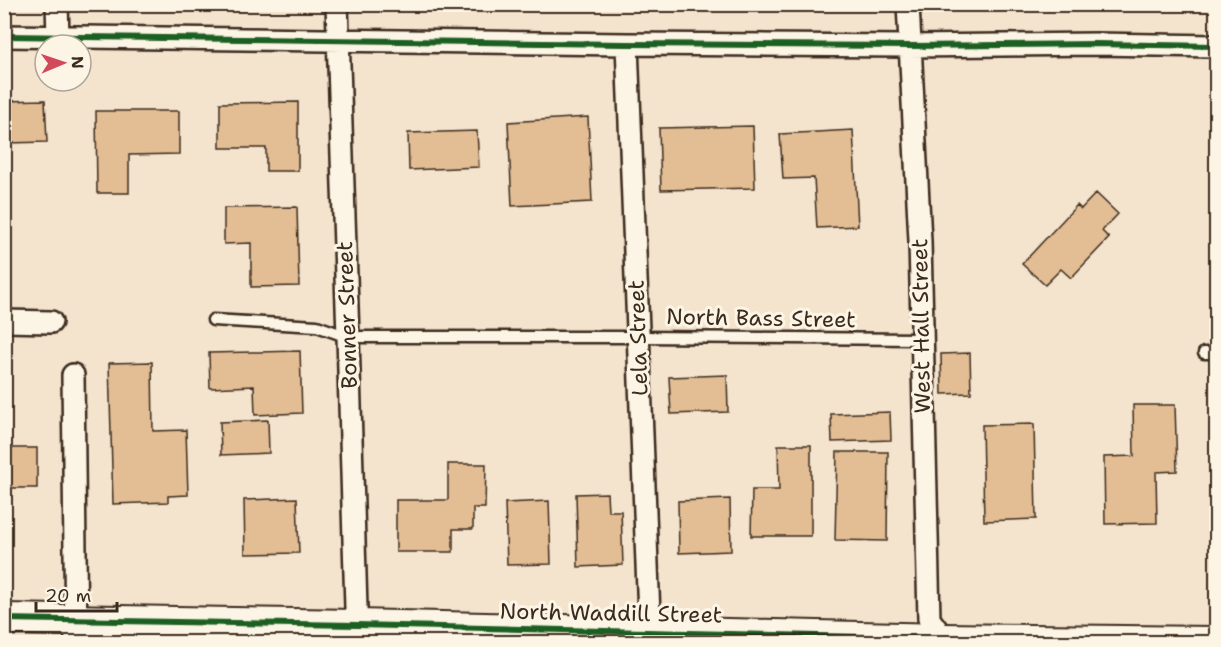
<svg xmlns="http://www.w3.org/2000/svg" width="1221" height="647" font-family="'Shantell Sans',sans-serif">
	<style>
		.building { fill: #e3be94; stroke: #3b2a1e; stroke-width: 1.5 }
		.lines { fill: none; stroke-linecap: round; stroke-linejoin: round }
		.lane-casing { stroke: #3b2a1e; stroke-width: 15 }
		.street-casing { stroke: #3b2a1e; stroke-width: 26 }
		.secondary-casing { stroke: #3b2a1e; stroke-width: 34 }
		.lane { stroke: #fcf5e5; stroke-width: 10 }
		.street { stroke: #fcf5e5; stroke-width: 21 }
		.secondary { stroke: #fcf5e5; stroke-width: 30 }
		.cycleway-casing { stroke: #fcf5e5; stroke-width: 10 }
		.cycleway { stroke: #1b5e20; stroke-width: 6 }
		.labels { text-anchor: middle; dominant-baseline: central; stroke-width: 6; stroke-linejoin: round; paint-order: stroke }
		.street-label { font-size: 22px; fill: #3b2a1e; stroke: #fcf5e5 }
	</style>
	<rect width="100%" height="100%" fill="#f4e4cd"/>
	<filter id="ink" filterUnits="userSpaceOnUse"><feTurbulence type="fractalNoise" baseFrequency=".0167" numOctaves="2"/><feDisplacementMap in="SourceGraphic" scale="12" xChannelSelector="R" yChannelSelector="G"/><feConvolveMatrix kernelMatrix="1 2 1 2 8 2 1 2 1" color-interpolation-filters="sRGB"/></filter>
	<g filter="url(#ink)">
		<path class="building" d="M 45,100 L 47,142 L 7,143 L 8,170 L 4,171 L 4,101 Z
			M 298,102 L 298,171 L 266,171 L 266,148 L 220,148 L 220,103 Z
			M 96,111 L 179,111 L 179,154 L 129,155 L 129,193 L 97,193 Z
			M 588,117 L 592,202 L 512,206 L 508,122 Z
			M 753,126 L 755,188 L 661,190 L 659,128 Z
			M 853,130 L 858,226 L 817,228 L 814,178 L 783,179 L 780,134 Z
			M 477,131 L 479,167 L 409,170 L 408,133 Z
			M 1096,193 L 1118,214 L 1102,231 L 1109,238 L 1071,278 L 1061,269 L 1045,285 L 1022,264 L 1077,205 L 1081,209 Z
			M 297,207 L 299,286 L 251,287 L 251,243 L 224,244 L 224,208 Z
			M 300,351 L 302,413 L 255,415 L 254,386 L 210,388 L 209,353 Z
			M 970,353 L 971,393 L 942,394 L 941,354 Z
			M 152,362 L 153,431 L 186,430 L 188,495 L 168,496 L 168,502 L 113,504 L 109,363 Z
			M 727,375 L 728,412 L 671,414 L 669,377 Z
			M 1133,405 L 1175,405 L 1177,471 L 1156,472 L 1157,523 L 1105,524 L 1104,457 L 1134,456 Z
			M 890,412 L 891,440 L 832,442 L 831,414 Z
			M 268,420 L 269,453 L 221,455 L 220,422 Z
			M 1034,424 L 1036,519 L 984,521 L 982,425 Z
			M 778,445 L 811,445 L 811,536 L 751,536 L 752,490 L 779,490 Z
			M 4,448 L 37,448 L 37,488 L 4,488 Z
			M 837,452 L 888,452 L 887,541 L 835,540 Z
			M 448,464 L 486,464 L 485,508 L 473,508 L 473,529 L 453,529 L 453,552 L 396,552 L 396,500 L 448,500 Z
			M 607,493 L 608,511 L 621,511 L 623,565 L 578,567 L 576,494 Z
			M 297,498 L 299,553 L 245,554 L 244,500 Z
			M 730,499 L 731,551 L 679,553 L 678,501 Z
			M 549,501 L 551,564 L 507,565 L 505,503 Z"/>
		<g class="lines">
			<defs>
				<path id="lane" d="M 213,320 L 317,326 L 348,337 L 638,337 L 921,339
					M 1204,353 L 1216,353"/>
				<path id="street" d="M 57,4 L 58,37
					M 337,4 L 348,337 L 357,642
					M 908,4 L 920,241 L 929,619 L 946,642
					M 4,36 L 627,44 L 910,46 L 1095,44 L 1216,46
					M 627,44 L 650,642
					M 4,321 L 51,322
					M 73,375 L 76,642"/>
				<path id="secondary" d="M 4,619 L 357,625 L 943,639 L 1216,642"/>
			</defs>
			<use href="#lane" class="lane-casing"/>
			<use href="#street" class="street-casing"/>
			<use href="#secondary" class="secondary-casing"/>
			<use href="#lane" class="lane"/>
			<use href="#street" class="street"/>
			<use href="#secondary" class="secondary"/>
			<defs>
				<path id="cycleway" d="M 4,36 L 627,44 L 910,46 L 1095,44 L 1216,46
					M 4,619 L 357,625 L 943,639 L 1216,642"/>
			</defs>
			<use href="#cycleway" class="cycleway-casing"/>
			<use href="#cycleway" class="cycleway"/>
		</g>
	</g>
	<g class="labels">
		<g class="street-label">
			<text transform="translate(347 315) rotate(-92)">Bonner Street</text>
			<text transform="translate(761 318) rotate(1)">North Bass Street</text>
			<text transform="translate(921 326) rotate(-91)">West Hall Street</text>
			<text transform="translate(638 338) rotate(-92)">Lela Street</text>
			<text transform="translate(611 613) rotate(1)">North Waddill Street</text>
		</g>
	</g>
	<rect width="1221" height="647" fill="none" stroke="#fcf5e5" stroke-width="24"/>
	<rect x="12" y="12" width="1197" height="623" fill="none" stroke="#3b2a1e" stroke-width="2" filter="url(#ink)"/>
	<g transform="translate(63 63) rotate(88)"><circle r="28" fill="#fcf5e5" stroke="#afa495" stroke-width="1.5"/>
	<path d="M0-4.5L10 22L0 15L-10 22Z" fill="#d1495b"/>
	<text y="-9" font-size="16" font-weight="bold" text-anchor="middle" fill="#3b2a1e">N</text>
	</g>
	<path d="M36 602v9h81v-9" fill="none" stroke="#3b2a1e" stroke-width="3"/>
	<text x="45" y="602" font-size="18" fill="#3b2a1e" stroke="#fcf5e5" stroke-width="4.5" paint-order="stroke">20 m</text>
</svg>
